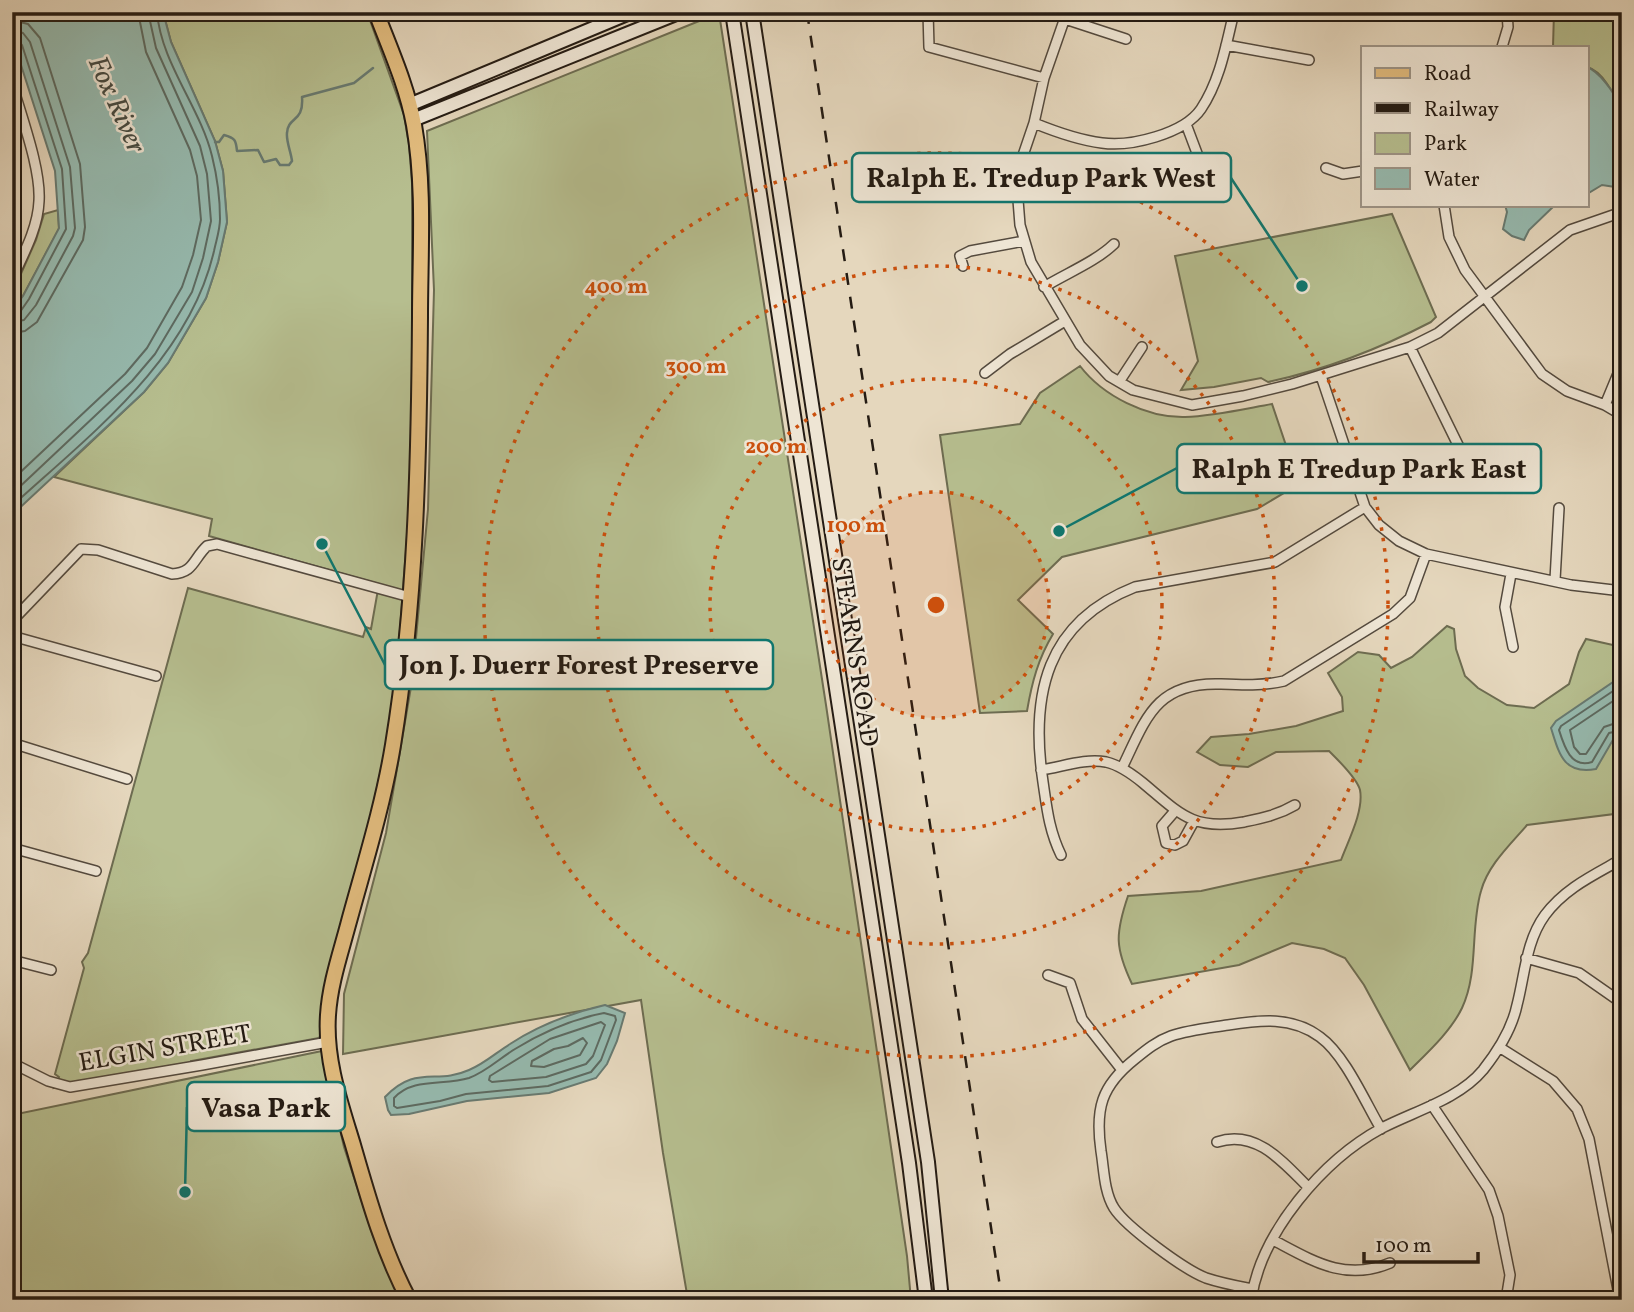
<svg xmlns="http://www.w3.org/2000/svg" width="1634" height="1312" font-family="Vollkorn,serif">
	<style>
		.green { fill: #b6be8f; stroke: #6d6c51; stroke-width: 2 }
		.water { fill: #96baaf; stroke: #687a71; stroke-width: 2 }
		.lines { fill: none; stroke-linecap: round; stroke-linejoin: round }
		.shore { stroke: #5d6a61; stroke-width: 2 }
		.stream { stroke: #687a71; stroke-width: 2.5 }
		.street-casing { stroke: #544a3e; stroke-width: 12 }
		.secondary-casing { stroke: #241b13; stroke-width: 16 }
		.primary-casing { stroke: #241b13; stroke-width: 18 }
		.street { stroke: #eee5d4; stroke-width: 9 }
		.secondary { stroke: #eee5d4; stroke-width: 12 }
		.primary { stroke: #e2bc7e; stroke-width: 14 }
		.rail { stroke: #241b13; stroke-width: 2.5; stroke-dasharray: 12 12; stroke-linecap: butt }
		.ring { fill: none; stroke: #cb500d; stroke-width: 3.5; stroke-dasharray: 3.5 7 }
		.labels { text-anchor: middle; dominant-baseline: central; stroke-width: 5; stroke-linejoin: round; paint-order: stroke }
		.street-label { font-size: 26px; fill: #241b13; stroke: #eee5d4 }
		.water-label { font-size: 28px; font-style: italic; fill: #464b42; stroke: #eee5d4 }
		.centre { fill: #cb500d; stroke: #eee5d4; stroke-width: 3.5 }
		.ring-label { font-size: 21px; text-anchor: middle; font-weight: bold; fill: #cb500d; stroke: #eee5d4; stroke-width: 5; stroke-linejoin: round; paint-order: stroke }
		.leader { fill: none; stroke: #0f766e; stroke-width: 2.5 }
		.callout-dot { fill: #0f766e; stroke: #eee5d4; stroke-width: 2.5 }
		.callout { fill: #eee5d4; stroke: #0f766e; stroke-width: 2.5 }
		.callout-label { font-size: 28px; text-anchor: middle; font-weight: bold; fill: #241b13 }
	</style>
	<rect width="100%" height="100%" fill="#e5d7bd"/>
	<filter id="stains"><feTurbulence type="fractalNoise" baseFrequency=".00286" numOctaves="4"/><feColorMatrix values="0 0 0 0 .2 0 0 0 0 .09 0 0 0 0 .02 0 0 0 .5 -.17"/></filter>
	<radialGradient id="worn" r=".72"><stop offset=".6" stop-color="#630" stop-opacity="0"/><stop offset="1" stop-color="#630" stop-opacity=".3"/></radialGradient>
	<path class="green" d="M 163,12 L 367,12 L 404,115 L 409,145 L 412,183 L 412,470 L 400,629 L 389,733 L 323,1031 L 319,1038 L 191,1061 L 191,1065 L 54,1088 L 59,1077 L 55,1074 L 84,968 L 82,962 L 88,953 L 188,588 L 363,637 L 366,627 L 371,629 L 379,584 L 209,536 L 212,519 L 54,477 L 144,392 L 168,363 L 206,298 L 218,262 L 227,222 L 223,171 L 215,141 L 171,42 Z
		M 1554,12 L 1622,12 L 1622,113 C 1615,98 1605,72 1587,67 L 1587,47 L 1553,47 Z
		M 719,13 L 826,705 L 907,1256 L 911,1300 L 688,1300 L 663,1153 L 641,1000 L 343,1054 L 344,994 L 386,833 L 412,681 L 428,509 L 434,290 L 427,131 Z
		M 58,210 L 59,229 L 23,296 L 12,310 L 12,294 L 36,240 L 44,214 Z
		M 1392,214 L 1436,317 L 1431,322 C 1379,349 1325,370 1268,382 L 1261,378 L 1214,387 L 1181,390 L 1198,361 L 1175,256 Z
		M 1080,366 C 1103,396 1147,418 1185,417 C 1214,416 1244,409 1272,404 L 1299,484 L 1257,509 L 1062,557 L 1018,600 L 1053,634 C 1038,659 1032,682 1027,711 L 980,713 L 940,435 L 1020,424 L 1040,393 Z
		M 1447,626 L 1454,629 L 1456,649 L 1465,676 L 1478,688 L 1507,705 L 1534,708 L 1569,684 L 1579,652 L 1586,639 L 1622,647 L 1622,813 L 1527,825 C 1510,845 1488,865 1481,891 C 1470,928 1479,972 1462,1008 C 1451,1031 1428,1052 1410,1070 L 1364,985 L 1345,958 L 1324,949 L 1292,943 L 1239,965 L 1132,984 C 1115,948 1115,934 1128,896 L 1201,891 L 1341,860 C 1348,841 1364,811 1360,790 C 1357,778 1338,760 1329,751 L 1276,752 L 1248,767 L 1220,765 L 1197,752 L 1211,737 L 1249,734 L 1296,726 L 1343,711 L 1342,697 L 1328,673 L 1358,652 L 1379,655 L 1391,668 L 1412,657 Z
		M 322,1051 L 344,1147 L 373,1236 L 401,1300 L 12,1300 L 12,1115 Z"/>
	<path class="water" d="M 12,12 L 163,12 L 171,42 L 215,141 L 223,171 L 227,222 L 218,262 L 206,298 L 168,363 L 144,392 L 12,515 L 12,310 L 23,296 L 59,228 L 55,171 L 12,37 Z
		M 1587,67 C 1598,71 1615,92 1618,104 C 1619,111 1618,114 1622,121 L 1622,188 L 1602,185 L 1587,194 Z
		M 1505,205 L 1555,205 L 1529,230 L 1524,240 L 1512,236 L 1503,229 L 1507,212 Z
		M 1622,676 L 1622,736 L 1614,738 L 1596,769 C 1563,775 1559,753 1551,728 L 1556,721 Z
		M 605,1005 L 625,1013 L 617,1041 L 607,1064 L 596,1078 L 549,1093 L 467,1101 L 409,1114 L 391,1115 L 388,1110 L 385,1097 C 416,1064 436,1085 469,1070 C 484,1064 497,1052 510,1044 C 539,1025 571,1013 605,1005 Z"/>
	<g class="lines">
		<path class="shore" d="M 12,20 L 28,24 L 40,38 L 80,164 L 85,227 L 83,240 L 37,322 L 25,331 L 12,333
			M 12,30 L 23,33 L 30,42 L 70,167 L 75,228 L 73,236 L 36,305 L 24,320 L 12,322
			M 12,39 L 18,40 L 22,45 L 62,169 L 66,229 L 29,299 L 20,312 L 12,314
			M 12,480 L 125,374 L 147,348 L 182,287 L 193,255 L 201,220 L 197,176 L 190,150 L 146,52 L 138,12
			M 12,494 L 132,381 L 155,354 L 192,292 L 203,258 L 211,221 L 207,174 L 200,146 L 156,48 L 148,12
			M 12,506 C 91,434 189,360 214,251 C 216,241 220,230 220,219 C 220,198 217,176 212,156 C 200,107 161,63 157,12
			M 1622,685 L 1561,726 L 1559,730 C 1564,746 1571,769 1592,762 L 1609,733 L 1622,730
			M 1622,695 L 1570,730 L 1574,747 L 1580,754 L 1586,754 L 1604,727 L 1622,721
			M 604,1013 L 615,1016 L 616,1020 L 601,1060 L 591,1072 L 548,1086 L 466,1094 L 440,1101 L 397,1108 L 394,1106 L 394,1098 C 413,1077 444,1086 469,1078 C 486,1072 500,1058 515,1049 C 541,1033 573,1019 604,1013 Z
			M 601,1022 L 605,1025 L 593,1056 L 586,1064 L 546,1077 L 492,1082 L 489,1080 L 490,1076 L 550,1039 Z
			M 583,1038 L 587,1043 L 580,1055 L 544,1067 L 531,1066 L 532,1061 L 554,1049 L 568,1046 Z"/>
		<path class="stream" d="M 215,142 L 219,142 L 224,135 C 235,138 236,140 237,151 L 258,150 L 264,162 L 276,159 L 280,165 L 289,165 L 292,161 C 291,152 286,141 287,133 C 288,116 304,123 302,97 L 354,83 L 373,68"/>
		<defs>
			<path id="street" d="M 928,12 L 929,47 L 1044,78
				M 1067,12 L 1044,78 L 1034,123 L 1020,164 L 1018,200 L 1020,225 L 1031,262 L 1080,345 L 1109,376 L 1133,390 L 1192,405 L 1243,396 L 1292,384 L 1410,347 L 1438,333 L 1570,230 L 1622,212
				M 1065,19 L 1126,39
				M 1226,45 L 1309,60
				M 1502,47 L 1508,27 L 1507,12
				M 12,83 C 21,116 41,168 39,201 C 38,228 23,255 12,279
				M 1034,123 C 1056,132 1078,140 1102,143 C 1130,147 1184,134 1201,109 C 1220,81 1226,45 1234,12
				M 1186,124 L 1206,177 L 1218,184
				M 951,158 L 968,165 L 1001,161 L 1020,164
				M 1326,168 L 1343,174 L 1363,171
				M 1444,205 L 1449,237 L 1465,270 L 1542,374 L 1567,391 L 1605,405 L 1622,415
				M 963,266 L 960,256 L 970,251 L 1024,241
				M 1044,287 C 1067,273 1095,262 1114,244
				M 1410,347 L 1459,447
				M 985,373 L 1010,354 L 1065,321
				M 1321,376 L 1365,507 L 1379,525 L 1399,541 L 1426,554 L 1571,585 L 1622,591
				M 1119,382 L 1142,347
				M 1605,405 L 1622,364
				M 1511,574 L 1505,607 L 1513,647
				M 1555,580 L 1559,508
				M 12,621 L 81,549 L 98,550 L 172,574 C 194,573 193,559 207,546 L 217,544 L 410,597
				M 12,636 L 156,676
				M 12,743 L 127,779
				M 1122,768 C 1146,718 1156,682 1220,684 C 1242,685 1262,686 1284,681 L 1393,614 L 1410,598 L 1426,554
				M 1041,770 C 1062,767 1085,758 1106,762 C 1120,765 1132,774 1143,783 C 1180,814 1193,831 1244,822 C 1263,818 1278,815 1295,805
				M 1175,811 L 1162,826 L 1166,843 L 1175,845 L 1183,841 L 1194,821
				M 12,848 L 96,871
				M 1061,855 C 1049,830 1047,809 1043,782 C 1030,695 1046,622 1135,587 L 1275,562 L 1365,507
				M 1526,958 L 1579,973 L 1622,1003
				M 12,960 L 51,970
				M 1048,975 L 1070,983 L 1082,1019 L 1122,1070
				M 1499,1047 L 1553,1081 L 1577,1109 L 1589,1139 L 1620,1300
				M 12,1063 L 48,1081 L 70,1087 L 202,1065 L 328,1042
				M 1432,1105 L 1489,1190 L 1498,1216 L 1510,1275 L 1506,1300
				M 1217,1142 C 1256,1129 1283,1162 1308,1187
				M 1273,1240 C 1313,1261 1345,1282 1390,1263
				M 1609,1242 L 1622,1240
				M 1252,1289 C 1237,1286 1221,1283 1206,1278 C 1185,1270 1126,1227 1114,1208 C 1104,1192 1104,1169 1101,1151 C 1095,1109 1101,1086 1135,1059 C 1146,1050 1157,1041 1171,1036 C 1189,1030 1209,1028 1228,1025 C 1260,1020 1292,1016 1320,1037 C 1345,1055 1365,1102 1381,1129
				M 1251,1300 C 1261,1232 1323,1160 1382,1128 C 1415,1111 1459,1099 1483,1070 C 1498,1051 1512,1029 1517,1005 C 1525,974 1526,941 1545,915 C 1565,888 1594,875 1622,859"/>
			<path id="secondary" d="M 732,12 L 909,1163 L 926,1300
				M 752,12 L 928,1162 L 942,1300
				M 409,105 L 632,12
				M 413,120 L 681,12"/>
			<path id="primary" d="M 376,12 C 390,49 407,86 414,125 C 425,187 420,254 420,317 C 419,460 416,604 393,745 C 383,806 364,866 348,925 C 340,955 330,984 328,1015 C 325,1060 340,1102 353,1145 C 368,1197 383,1251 409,1300"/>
		</defs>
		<use href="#street" class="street-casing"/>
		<use href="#secondary" class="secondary-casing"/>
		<use href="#primary" class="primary-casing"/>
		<use href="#street" class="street"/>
		<use href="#secondary" class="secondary"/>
		<use href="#primary" class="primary"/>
		<path class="rail" d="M 807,12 L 1002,1300"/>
	</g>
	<circle cx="936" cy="605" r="113" fill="#cb500d" fill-opacity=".12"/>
	<g class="ring">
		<circle cx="936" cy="605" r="113"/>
		<circle cx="936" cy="605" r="226"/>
		<circle cx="936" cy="605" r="339"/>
		<circle cx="936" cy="605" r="452"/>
	</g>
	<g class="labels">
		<g class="street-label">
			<text transform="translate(854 652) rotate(81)">STEARNS ROAD</text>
			<text transform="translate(165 1049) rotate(-10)">ELGIN STREET</text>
		</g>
		<g class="water-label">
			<text transform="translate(116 105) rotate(66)">Fox River</text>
		</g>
	</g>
	<circle cx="936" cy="605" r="10" class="centre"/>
	<g class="ring-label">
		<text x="616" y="293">400 m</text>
		<text x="696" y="373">300 m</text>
		<text x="776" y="453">200 m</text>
		<text x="856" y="532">100 m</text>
	</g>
	<path class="leader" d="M1302 286L1231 178M1059 531L1177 468M322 544L385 665M185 1192L187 1107"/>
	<g class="callout-dot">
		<circle cx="1302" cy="286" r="7"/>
		<circle cx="1059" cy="531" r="7"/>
		<circle cx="322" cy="544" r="7"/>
		<circle cx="185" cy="1192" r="7"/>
	</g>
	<g class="callout">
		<rect x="852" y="153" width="379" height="49" rx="7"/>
		<rect x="1177" y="444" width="364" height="49" rx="7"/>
		<rect x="385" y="640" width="388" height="49" rx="7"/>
		<rect x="187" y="1082" width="158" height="49" rx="7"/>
	</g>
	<g class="callout-label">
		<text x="1041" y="187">Ralph E. Tredup Park West</text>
		<text x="1359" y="478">Ralph E Tredup Park East</text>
		<text x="579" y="674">Jon J. Duerr Forest Preserve</text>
		<text x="266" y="1117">Vasa Park</text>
	</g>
	<rect width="1634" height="1312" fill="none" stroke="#e5d7bd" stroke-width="42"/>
	<rect x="14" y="14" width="1606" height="1284" fill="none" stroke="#241b13" stroke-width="3.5"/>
	<rect x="21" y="21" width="1592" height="1270" fill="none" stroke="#241b13" stroke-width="2"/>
	<rect x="1361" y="46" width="228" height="161" fill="#eee5d4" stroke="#9d9487" stroke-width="2"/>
	<rect x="1375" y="68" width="35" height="10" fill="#e2bc7e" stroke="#9d9487" stroke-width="2"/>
	<text x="1424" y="80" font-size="21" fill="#241b13">Road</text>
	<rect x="1375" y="103" width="35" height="10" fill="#241b13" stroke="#9d9487" stroke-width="2"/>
	<text x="1424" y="116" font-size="21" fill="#241b13">Railway</text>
	<rect x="1375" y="133" width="35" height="21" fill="#b6be8f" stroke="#9d9487" stroke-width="2"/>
	<text x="1424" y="150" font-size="21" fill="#241b13">Park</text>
	<rect x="1375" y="168" width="35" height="21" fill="#96baaf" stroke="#9d9487" stroke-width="2"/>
	<text x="1424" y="186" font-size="21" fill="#241b13">Water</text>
	<path d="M1364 1252v10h114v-10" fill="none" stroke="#241b13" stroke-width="3.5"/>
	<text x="1375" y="1252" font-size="21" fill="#241b13" stroke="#eee5d4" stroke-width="5" paint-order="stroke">100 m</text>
	<rect width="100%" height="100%" filter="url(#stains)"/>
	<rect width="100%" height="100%" fill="url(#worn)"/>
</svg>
